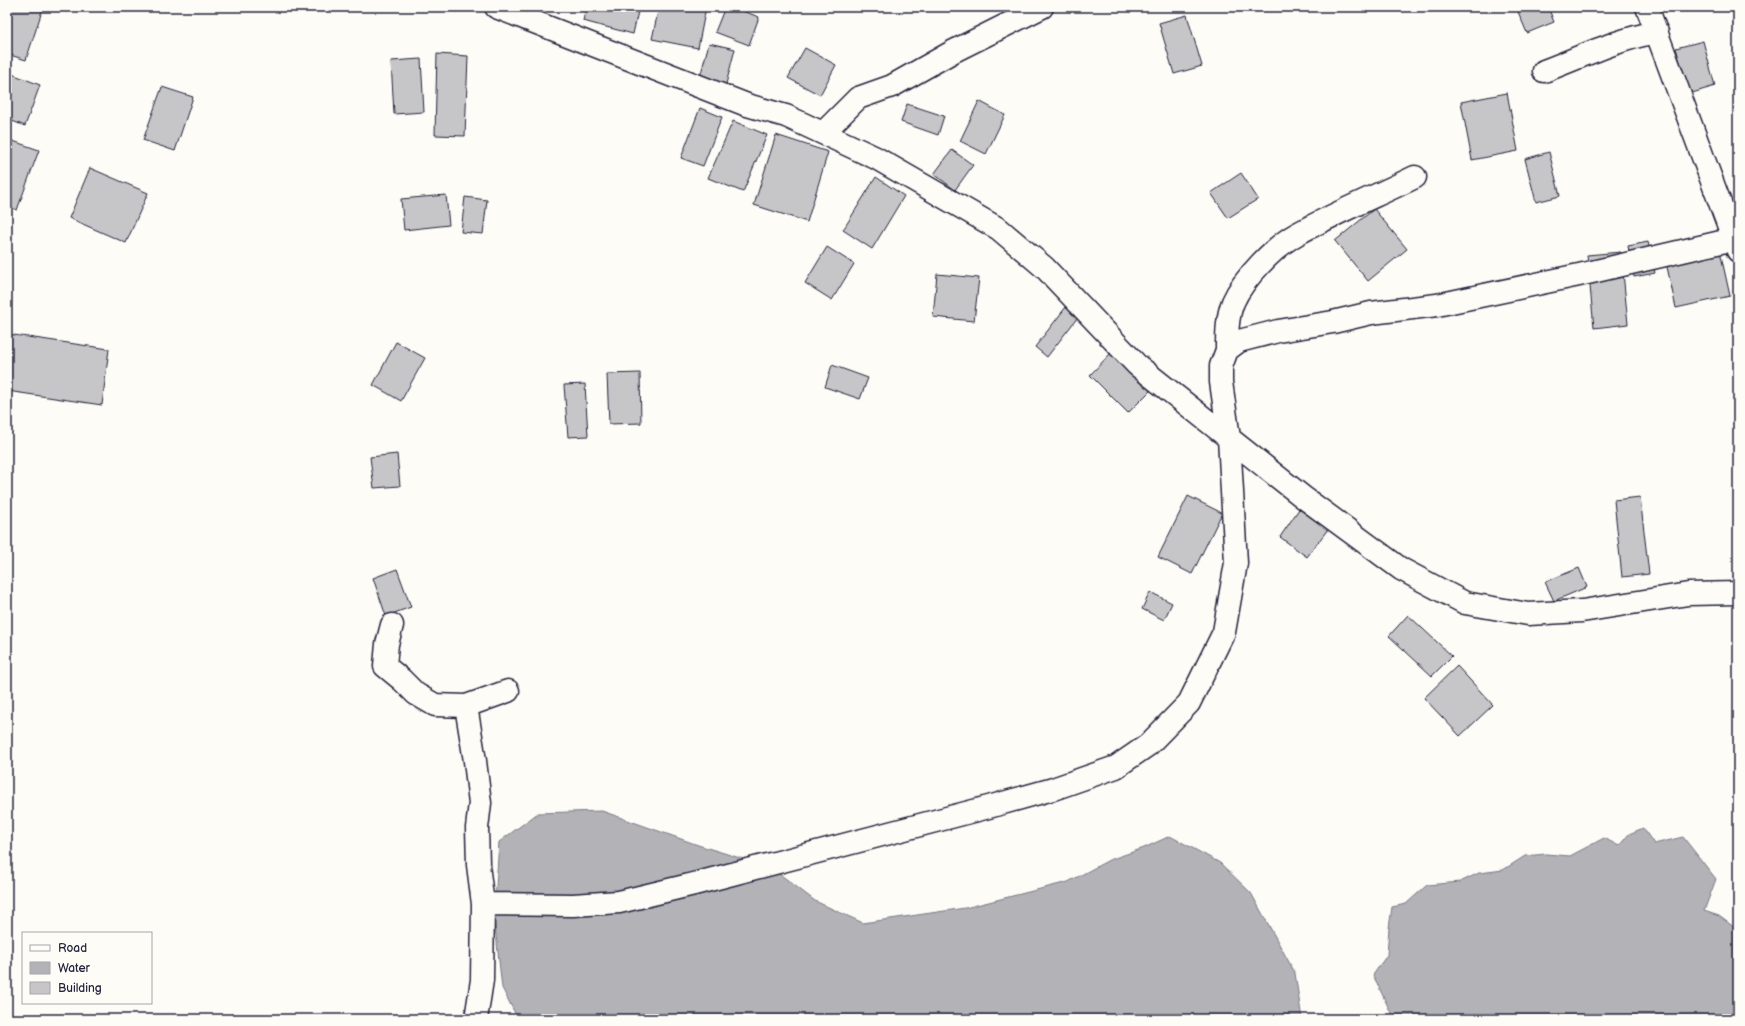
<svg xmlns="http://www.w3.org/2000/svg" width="1745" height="1026" font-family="'Balsamiq Sans',sans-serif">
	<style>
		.water { fill: #b2b2b7; stroke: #787885 }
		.building { fill: #c6c6c8; stroke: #22223b }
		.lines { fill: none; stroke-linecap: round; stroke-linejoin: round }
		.street-casing { stroke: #22223b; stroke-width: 25 }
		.street { stroke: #fdfcf7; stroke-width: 22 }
	</style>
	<rect width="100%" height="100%" fill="#fdfcf7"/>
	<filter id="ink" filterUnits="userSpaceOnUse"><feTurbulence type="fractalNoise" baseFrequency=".025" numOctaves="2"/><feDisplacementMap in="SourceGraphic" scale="8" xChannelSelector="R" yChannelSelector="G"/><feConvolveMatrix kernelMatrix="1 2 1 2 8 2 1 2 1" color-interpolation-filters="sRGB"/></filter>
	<g filter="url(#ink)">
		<path class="water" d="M 602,811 L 698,845 L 740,858 L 781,875 L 815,901 L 863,923 L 965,908 L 1068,882 L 1109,860 L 1144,848 L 1170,836 L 1220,863 L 1251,893 L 1295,973 L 1302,1019 L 518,1019 L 502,988 L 494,916 L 499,842 L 538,813 Z
			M 1643,828 L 1654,844 L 1683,837 L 1716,879 L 1704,911 L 1719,916 L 1738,930 L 1738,1019 L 1391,1019 L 1392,1015 L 1373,975 L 1387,955 L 1389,928 L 1392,907 L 1406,904 L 1427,885 L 1460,882 L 1479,873 L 1503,870 L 1525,856 L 1546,854 L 1570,856 L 1604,838 L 1619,846 L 1629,834 Z"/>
		<path class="building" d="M 7,7 L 43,8 L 26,60 L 7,54 Z
			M 586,7 L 639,7 L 633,34 L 583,21 Z
			M 659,7 L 706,7 L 698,48 L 652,39 Z
			M 725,7 L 732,7 L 759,17 L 749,45 L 715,32 Z
			M 1516,7 L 1548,7 L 1554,22 L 1527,33 Z
			M 1187,15 L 1202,66 L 1174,74 L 1159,23 Z
			M 1703,41 L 1715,86 L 1689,94 L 1676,48 Z
			M 709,43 L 735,49 L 726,84 L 700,77 Z
			M 805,48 L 836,65 L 820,95 L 788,78 Z
			M 437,54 L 468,56 L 465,136 L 435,135 Z
			M 421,59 L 424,112 L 394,114 L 391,61 Z
			M 7,72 L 40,85 L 25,126 L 7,119 Z
			M 162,87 L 193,97 L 175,151 L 143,140 Z
			M 1507,93 L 1518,151 L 1472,160 L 1461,102 Z
			M 979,101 L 1005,115 L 986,154 L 960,141 Z
			M 907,104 L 944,116 L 938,135 L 901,122 Z
			M 700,108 L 722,117 L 703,166 L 681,158 Z
			M 733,121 L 767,135 L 743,192 L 708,178 Z
			M 776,135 L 828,152 L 807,222 L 754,205 Z
			M 7,139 L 39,150 L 17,210 L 7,206 Z
			M 952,150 L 973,165 L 955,190 L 934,174 Z
			M 1549,152 L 1560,196 L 1536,202 L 1525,159 Z
			M 90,168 L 148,193 L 126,243 L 69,218 Z
			M 1241,173 L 1258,199 L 1228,218 L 1211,193 Z
			M 876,177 L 904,196 L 872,249 L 843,230 Z
			M 446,195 L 449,225 L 404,230 L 401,199 Z
			M 465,197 L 487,200 L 483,234 L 461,232 Z
			M 1374,209 L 1407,249 L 1368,281 L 1335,241 Z
			M 1716,233 L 1730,296 L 1676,308 L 1662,244 Z
			M 1648,242 L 1655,273 L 1634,277 L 1628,246 Z
			M 827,247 L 854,264 L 832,300 L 805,283 Z
			M 1621,252 L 1628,324 L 1594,328 L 1587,255 Z
			M 937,274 L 979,278 L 974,321 L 933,317 Z
			M 1066,307 L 1078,317 L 1047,357 L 1035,347 Z
			M 7,334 L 109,349 L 102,405 L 7,391 Z
			M 396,342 L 425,358 L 401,401 L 373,385 Z
			M 1111,353 L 1150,391 L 1128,413 L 1090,375 Z
			M 832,365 L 868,378 L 860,399 L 825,387 Z
			M 640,373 L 641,423 L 609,424 L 607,374 Z
			M 585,384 L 588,436 L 568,437 L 564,385 Z
			M 397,454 L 400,486 L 374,488 L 370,457 Z
			M 1188,496 L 1222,513 L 1192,574 L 1158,557 Z
			M 1640,497 L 1649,574 L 1622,577 L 1614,500 Z
			M 1299,509 L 1328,529 L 1307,557 L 1280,537 Z
			M 1579,568 L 1587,587 L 1554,601 L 1545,582 Z
			M 397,569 L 411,607 L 386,616 L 373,578 Z
			M 1150,592 L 1172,603 L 1164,620 L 1142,609 Z
			M 1408,615 L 1452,656 L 1432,676 L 1389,636 Z
			M 1457,666 L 1493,705 L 1460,736 L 1424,698 Z"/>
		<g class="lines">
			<defs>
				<path id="street" d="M 496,7 L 747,105 L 786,116 L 876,158 L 999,229 L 1045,268 L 1137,365 L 1303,497 L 1401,569 L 1465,603 L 1528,614 L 1582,611 L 1688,594 L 1738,593
					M 1647,7 L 1738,251
					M 1544,71 C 1581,57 1618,39 1657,32
					M 823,133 L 858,98 L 892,86 L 954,51 L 1042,7
					M 1227,350 C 1227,334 1227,317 1233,302 C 1243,279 1275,246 1297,234 C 1335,213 1376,196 1415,177
					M 392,625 L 387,644 L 385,666 L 402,680 L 416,694 L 435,705 L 466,706 L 508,691
					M 466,706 L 475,761 L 480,803 L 477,828 L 478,865 L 483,904 L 482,980 L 476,1019
					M 483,904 L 573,905 L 619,902 L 694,884 L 985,808 L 1053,789 L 1116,767 L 1148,745 L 1189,703 L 1224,632 L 1236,563 L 1229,438 L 1221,382 L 1221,366 L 1227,350 L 1239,341 L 1278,331 L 1333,322 L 1371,313 L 1437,305 L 1579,275 L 1734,239"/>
			</defs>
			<use href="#street" class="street-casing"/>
			<use href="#street" class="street"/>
		</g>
	</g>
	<rect width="1745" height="1026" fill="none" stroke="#fdfcf7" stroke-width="24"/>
	<rect x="12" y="12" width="1721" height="1002" fill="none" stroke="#22223b" stroke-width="1.5" filter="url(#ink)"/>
	<rect x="22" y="932" width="130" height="72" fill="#fdfcf7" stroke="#a5a5ac"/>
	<rect x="30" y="945" width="20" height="6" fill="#fdfcf7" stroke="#a5a5ac"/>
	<text x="58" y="952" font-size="12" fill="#22223b">Road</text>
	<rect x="30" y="962" width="20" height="12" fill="#b2b2b7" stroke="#a5a5ac"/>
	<text x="58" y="972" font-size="12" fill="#22223b">Water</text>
	<rect x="30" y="982" width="20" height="12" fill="#c6c6c8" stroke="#a5a5ac"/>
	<text x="58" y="992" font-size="12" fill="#22223b">Building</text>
</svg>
